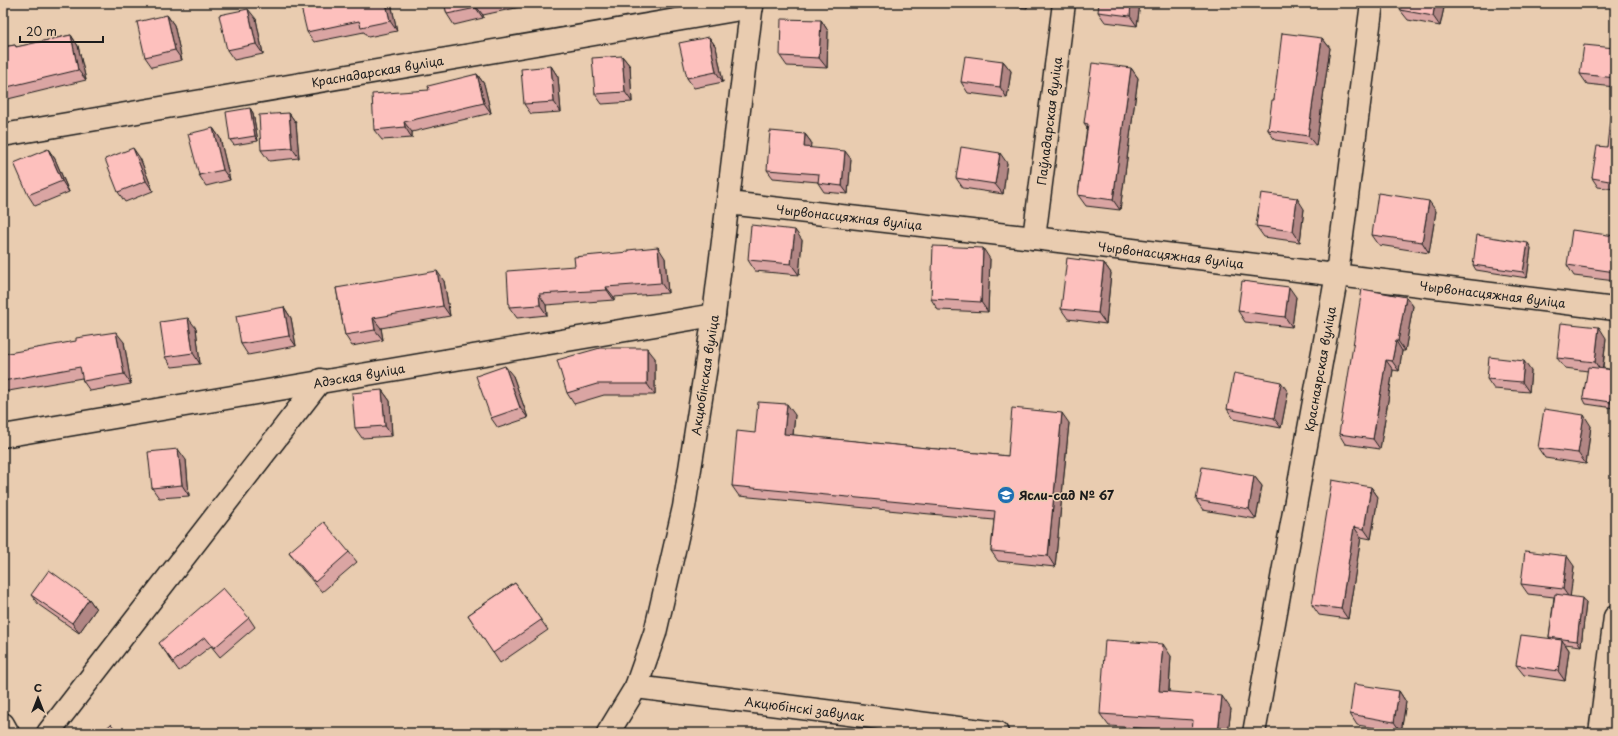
<svg xmlns="http://www.w3.org/2000/svg" width="1618" height="736" font-family="'Playpen Sans',sans-serif">
	<style>
		.lines { fill: none; stroke-linecap: round; stroke-linejoin: round }
		.minor-casing { stroke: #1c1c1c; stroke-width: 25 }
		.minor { stroke: #e9ccb0; stroke-width: 22 }
		.wall { fill: #daa5a3; stroke: #1c1c1c }
		.shaded-wall { fill: #b18684; stroke: #1c1c1c }
		.building { fill: #fdc0bd; stroke: #1c1c1c }
		.labels { text-anchor: middle; dominant-baseline: central; stroke-width: 3; stroke-linejoin: round; paint-order: stroke }
		.street-label { font-size: 12px; fill: #1c1c1c; stroke: #e9ccb0 }
		.poi-label { font-size: 12px; font-weight: bold; fill: #1c1c1c; stroke: #e9ccb0; text-anchor: start }
	</style>
	<rect width="100%" height="100%" fill="#e9ccb0"/>
	<filter id="ink" filterUnits="userSpaceOnUse"><feTurbulence type="fractalNoise" baseFrequency=".025" numOctaves="2"/><feDisplacementMap in="SourceGraphic" scale="8" xChannelSelector="R" yChannelSelector="G"/><feConvolveMatrix kernelMatrix="1 2 1 2 8 2 1 2 1" color-interpolation-filters="sRGB"/></filter>
	<g filter="url(#ink)">
		<g class="lines">
			<defs>
				<g id="minor">
					<path id="s1" d="M 3,135 L 752,7"/>
					<path id="s2" d="M 728,203 L 1034,238 L 1615,309"/>
					<path id="s3" d="M 1034,238 L 1064,3"/>
					<path id="s4" d="M 3,436 L 714,315"/>
					<path id="s5" d="M 636,687 L 997,733"/>
					<path d="M 3,724 L 8,733"/>
					<path d="M 48,733 L 321,380"/>
					<path id="s6" d="M 608,733 L 636,687 L 655,633 L 684,507 L 714,315 L 752,3"/>
					<path id="s7" d="M 1254,733 L 1337,274 L 1372,3"/>
					<path d="M 1600,733 L 1615,617"/>
				</g>
			</defs>
			<use href="#minor" class="minor-casing"/>
			<use href="#minor" class="minor"/>
		</g>
		<path class="wall" d="M 391,3 L 397,31 L 368,37 L 364,32 L 314,42 L 307,32 Z
			M 444,3 L 539,3 L 483,15 L 483,18 L 454,25 L 447,14 Z
			M 986,3 L 1028,3 L 1027,8 Z
			M 1140,3 L 1137,26 L 1105,22 L 1098,12 Z
			M 1402,3 L 1445,3 L 1440,26 L 1408,20 L 1400,10 Z
			M 167,15 L 174,25 L 182,60 L 152,67 L 145,57 Z
			M 256,19 L 263,54 L 234,60 L 227,50 Z
			M 821,20 L 828,31 L 827,68 L 787,66 L 780,56 Z
			M 71,35 L 78,46 L 86,80 L 8,99 L 3,91 L 3,47 L 15,45 L 17,47 Z
			M 709,37 L 716,47 L 723,82 L 694,88 L 687,78 Z
			M 1322,38 L 1330,48 L 1316,146 L 1275,140 L 1268,130 L 1274,100 Z
			M 1615,48 L 1615,87 L 1587,84 L 1580,74 Z
			M 622,56 L 630,66 L 632,102 L 602,104 L 595,94 Z
			M 1003,61 L 1011,71 L 1007,98 L 968,93 L 961,82 Z
			M 551,66 L 558,77 L 561,112 L 531,114 L 524,104 Z
			M 1131,68 L 1138,78 L 1120,210 L 1086,206 L 1078,195 L 1087,127 L 1084,123 Z
			M 477,74 L 484,84 L 491,113 L 412,132 L 412,138 L 382,140 L 374,130 L 429,90 Z
			M 250,108 L 253,113 L 258,141 L 234,145 L 230,140 Z
			M 1615,110 L 1615,189 L 1598,187 L 1592,178 L 1607,147 Z
			M 289,113 L 296,123 L 299,158 L 269,161 L 261,150 Z
			M 213,128 L 220,138 L 230,180 L 206,186 L 199,175 Z
			M 805,134 L 811,142 L 810,148 L 851,159 L 848,194 L 824,192 L 818,183 L 818,182 L 773,178 L 767,170 Z
			M 48,149 L 55,159 L 69,192 L 35,206 L 28,195 Z
			M 140,158 L 153,191 L 125,202 L 118,192 Z
			M 1007,163 L 1003,194 L 963,188 L 956,178 Z
			M 1304,209 L 1300,242 L 1264,237 L 1256,226 Z
			M 1436,211 L 1429,253 L 1379,245 L 1372,235 Z
			M 1615,236 L 1615,281 L 1574,276 L 1567,265 Z
			M 802,240 L 799,275 L 755,271 L 748,260 Z
			M 1531,248 L 1527,278 L 1476,270 L 1473,265 Z
			M 665,258 L 668,293 L 614,297 L 614,300 L 546,305 L 547,315 L 517,318 L 509,307 L 575,266 Z
			M 990,259 L 988,312 L 938,310 L 931,299 Z
			M 1104,263 L 1111,273 L 1106,324 L 1068,319 L 1061,309 Z
			M 444,281 L 450,316 L 381,328 L 383,340 L 352,346 L 345,335 L 336,288 Z
			M 1296,297 L 1292,327 L 1245,322 L 1238,311 Z
			M 1406,297 L 1413,306 L 1405,351 L 1402,351 L 1399,371 L 1393,370 L 1380,449 L 1345,444 L 1339,434 Z
			M 284,307 L 291,318 L 296,346 L 248,355 L 241,344 Z
			M 196,328 L 200,364 L 172,367 L 165,357 Z
			M 1606,338 L 1603,368 L 1614,370 L 1615,372 L 1615,395 L 1614,408 L 1586,404 L 1583,398 L 1588,371 L 1565,368 L 1557,358 Z
			M 124,342 L 131,384 L 90,391 L 83,381 L 82,378 L 3,392 L 3,354 Z
			M 655,358 L 655,395 L 604,395 L 574,404 L 567,393 Z
			M 1531,371 L 1529,392 L 1494,389 L 1487,379 Z
			M 513,376 L 528,418 L 498,428 L 491,418 Z
			M 382,390 L 390,401 L 392,436 L 362,438 L 355,428 Z
			M 1288,392 L 1281,428 L 1234,419 L 1227,409 Z
			M 795,415 L 793,435 L 1008,456 L 1069,423 L 1055,567 L 998,561 L 991,551 L 994,520 L 739,496 L 732,486 L 755,433 Z
			M 1591,426 L 1586,464 L 1545,458 L 1538,448 Z
			M 186,460 L 189,496 L 159,498 L 152,488 Z
			M 1254,476 L 1262,486 L 1256,519 L 1203,510 L 1196,500 Z
			M 1371,487 L 1378,497 L 1371,539 L 1361,537 L 1348,619 L 1319,615 L 1312,605 Z
			M 289,552 L 349,552 L 357,562 L 322,592 L 296,562 Z
			M 1574,566 L 1570,596 L 1586,603 L 1581,646 L 1565,644 L 1569,650 L 1565,681 L 1524,675 L 1516,665 L 1550,639 L 1549,637 L 1554,597 L 1528,594 L 1521,584 Z
			M 515,583 L 548,630 L 500,663 L 468,615 Z
			M 31,595 L 89,599 L 96,609 L 79,633 L 39,605 Z
			M 249,618 L 255,627 L 220,657 L 211,646 L 179,671 L 159,643 Z
			M 1171,656 L 1169,692 L 1231,709 L 1228,733 L 1192,733 L 1192,732 L 1109,726 L 1100,714 Z
			M 1399,691 L 1406,702 L 1401,732 L 1357,725 L 1350,714 Z"/>
		<path class="shaded-wall" d="M 386,3 L 391,3 L 397,31 L 390,21 Z
			M 1024,3 L 1028,3 L 1027,8 Z
			M 1131,3 L 1140,3 L 1137,26 L 1130,16 Z
			M 1435,3 L 1445,3 L 1440,26 L 1433,16 Z
			M 475,5 L 483,15 L 483,18 L 476,8 Z
			M 248,9 L 256,19 L 263,54 L 256,44 Z
			M 167,15 L 174,25 L 182,60 L 175,50 Z
			M 821,20 L 828,31 L 827,68 L 819,58 Z
			M 71,35 L 78,46 L 86,80 L 78,70 Z
			M 709,37 L 716,47 L 723,82 L 716,72 Z
			M 1322,38 L 1330,48 L 1316,146 L 1308,136 Z
			M 622,56 L 630,66 L 632,102 L 625,92 Z
			M 1003,61 L 1011,71 L 1007,98 L 1000,87 Z
			M 551,66 L 558,77 L 561,112 L 554,102 Z
			M 1131,68 L 1138,78 L 1120,210 L 1113,200 Z
			M 477,74 L 484,84 L 491,113 L 484,103 Z
			M 250,108 L 253,113 L 258,141 L 255,136 Z
			M 289,113 L 296,123 L 299,158 L 292,148 Z
			M 404,122 L 412,132 L 412,138 L 405,127 Z
			M 213,128 L 220,138 L 230,180 L 223,170 Z
			M 805,134 L 811,142 L 810,155 L 804,147 Z
			M 133,148 L 140,158 L 153,191 L 146,181 Z
			M 48,149 L 55,159 L 69,192 L 62,181 Z
			M 845,151 L 851,159 L 848,194 L 842,186 Z
			M 1000,153 L 1007,163 L 1003,194 L 995,184 Z
			M 1297,198 L 1304,209 L 1300,242 L 1293,231 Z
			M 1429,201 L 1436,211 L 1429,253 L 1422,242 Z
			M 795,230 L 802,240 L 799,275 L 791,264 Z
			M 1528,243 L 1531,248 L 1527,278 L 1523,272 Z
			M 658,247 L 665,258 L 668,293 L 661,283 Z
			M 983,248 L 990,259 L 988,312 L 981,302 Z
			M 1104,263 L 1111,273 L 1106,324 L 1098,313 Z
			M 437,271 L 444,281 L 450,316 L 443,306 Z
			M 606,287 L 614,297 L 614,300 L 607,290 Z
			M 1289,287 L 1296,297 L 1292,327 L 1285,317 Z
			M 539,294 L 546,305 L 547,315 L 540,305 Z
			M 1406,297 L 1413,306 L 1405,351 L 1398,341 Z
			M 284,307 L 291,318 L 296,346 L 289,336 Z
			M 188,318 L 196,328 L 200,364 L 193,353 Z
			M 373,318 L 381,328 L 383,340 L 375,330 Z
			M 1599,327 L 1606,338 L 1602,373 L 1595,362 Z
			M 116,332 L 124,342 L 131,384 L 124,374 Z
			M 1396,341 L 1402,351 L 1399,371 L 1392,361 Z
			M 647,348 L 655,358 L 655,395 L 647,384 Z
			M 1386,360 L 1393,370 L 1380,449 L 1373,439 Z
			M 1524,361 L 1531,371 L 1529,392 L 1522,382 Z
			M 505,366 L 513,376 L 528,418 L 520,408 Z
			M 1614,370 L 1615,372 L 1615,395 L 1614,408 L 1610,402 Z
			M 1281,382 L 1288,392 L 1281,428 L 1274,418 Z
			M 382,390 L 390,401 L 392,436 L 385,426 Z
			M 787,404 L 795,415 L 792,444 L 784,434 Z
			M 1062,413 L 1069,423 L 1055,567 L 1048,556 Z
			M 1584,415 L 1591,426 L 1586,464 L 1578,453 Z
			M 178,449 L 186,460 L 189,496 L 182,485 Z
			M 1254,476 L 1262,486 L 1256,519 L 1249,509 Z
			M 1371,487 L 1378,497 L 1371,539 L 1364,529 Z
			M 1354,527 L 1361,537 L 1348,619 L 1341,609 Z
			M 1567,556 L 1574,566 L 1570,599 L 1563,589 Z
			M 1582,598 L 1586,603 L 1581,646 L 1577,641 Z
			M 89,599 L 96,609 L 79,633 L 72,623 Z
			M 1562,640 L 1569,650 L 1565,681 L 1558,671 Z
			M 1163,644 L 1171,656 L 1168,703 L 1159,691 Z
			M 1399,691 L 1406,702 L 1401,732 L 1394,722 Z
			M 1222,696 L 1231,709 L 1228,733 L 1218,733 Z"/>
		<path class="building" d="M 300,3 L 386,3 L 390,21 L 361,27 L 359,21 L 307,32 Z
			M 444,3 L 484,3 L 475,5 L 476,8 L 447,14 Z
			M 1099,3 L 1131,3 L 1130,16 L 1098,12 Z
			M 1402,3 L 1435,3 L 1433,16 L 1400,10 Z
			M 248,9 L 256,44 L 227,50 L 219,15 Z
			M 167,15 L 175,50 L 145,57 L 137,22 Z
			M 781,19 L 821,20 L 819,58 L 780,56 Z
			M 1282,33 L 1322,38 L 1308,136 L 1268,130 L 1272,100 L 1274,100 Z
			M 71,35 L 78,70 L 3,88 L 3,47 L 15,45 L 16,47 Z
			M 709,37 L 716,72 L 687,78 L 679,43 Z
			M 1584,45 L 1615,48 L 1615,78 L 1580,74 Z
			M 622,56 L 625,92 L 595,94 L 592,58 Z
			M 965,56 L 1003,61 L 1000,87 L 961,82 Z
			M 1092,63 L 1131,68 L 1113,200 L 1078,195 L 1088,124 L 1084,123 Z
			M 551,66 L 554,102 L 524,104 L 521,69 Z
			M 477,74 L 484,103 L 404,122 L 405,127 L 374,130 L 372,94 L 429,90 L 428,86 Z
			M 250,108 L 255,136 L 230,140 L 226,112 Z
			M 1611,109 L 1615,110 L 1615,182 L 1592,178 L 1597,146 L 1607,147 Z
			M 289,113 L 292,148 L 261,150 L 259,115 Z
			M 213,128 L 223,170 L 199,175 L 188,134 Z
			M 770,131 L 805,134 L 804,147 L 845,151 L 842,186 L 818,183 L 819,174 L 767,170 Z
			M 961,147 L 1000,153 L 995,184 L 956,178 Z
			M 133,148 L 146,181 L 118,192 L 105,159 Z
			M 48,149 L 62,181 L 28,195 L 14,163 Z
			M 1261,193 L 1297,198 L 1293,231 L 1256,226 Z
			M 1378,193 L 1429,201 L 1422,242 L 1372,235 Z
			M 751,225 L 795,230 L 791,264 L 748,260 Z
			M 1572,230 L 1615,236 L 1615,272 L 1567,265 Z
			M 1477,235 L 1528,243 L 1523,272 L 1473,265 Z
			M 933,246 L 983,248 L 981,302 L 931,299 Z
			M 658,247 L 661,283 L 606,287 L 607,290 L 539,294 L 540,305 L 509,307 L 507,271 L 575,266 L 574,257 L 628,252 L 628,250 Z
			M 1067,258 L 1104,263 L 1098,313 L 1061,309 Z
			M 437,271 L 443,306 L 373,318 L 375,330 L 345,335 L 336,288 Z
			M 1242,281 L 1289,287 L 1285,317 L 1238,311 Z
			M 1362,289 L 1406,297 L 1398,341 L 1396,341 L 1392,361 L 1386,360 L 1373,439 L 1339,434 Z
			M 284,307 L 289,336 L 241,344 L 236,316 Z
			M 188,318 L 193,353 L 165,357 L 160,322 Z
			M 1561,323 L 1599,327 L 1595,362 L 1557,358 Z
			M 116,332 L 124,374 L 83,381 L 80,367 L 3,381 L 3,354 L 76,341 L 76,338 Z
			M 600,348 L 647,348 L 647,384 L 597,384 L 567,393 L 557,360 Z
			M 1489,357 L 1524,361 L 1522,382 L 1487,379 Z
			M 505,366 L 520,408 L 491,418 L 476,376 Z
			M 1588,367 L 1614,370 L 1610,402 L 1583,398 Z
			M 1234,373 L 1281,382 L 1274,418 L 1227,409 Z
			M 382,390 L 385,426 L 355,428 L 352,393 Z
			M 758,402 L 787,404 L 784,434 L 1008,456 L 1012,408 L 1062,413 L 1048,556 L 991,551 L 995,511 L 732,486 L 737,431 L 755,433 Z
			M 1544,409 L 1584,415 L 1578,453 L 1538,448 Z
			M 178,449 L 182,485 L 152,488 L 148,452 Z
			M 1202,467 L 1254,476 L 1249,509 L 1196,500 Z
			M 1332,480 L 1371,487 L 1364,529 L 1354,527 L 1341,609 L 1312,605 Z
			M 324,522 L 349,552 L 315,582 L 289,552 Z
			M 1525,551 L 1567,556 L 1563,589 L 1521,584 Z
			M 49,570 L 89,599 L 72,623 L 31,595 Z
			M 515,583 L 541,620 L 493,653 L 468,615 Z
			M 223,588 L 249,618 L 214,648 L 205,637 L 173,662 L 159,643 Z
			M 1555,594 L 1582,598 L 1577,641 L 1549,637 Z
			M 1521,635 L 1562,640 L 1558,671 L 1516,665 Z
			M 1105,640 L 1163,644 L 1159,691 L 1222,696 L 1218,733 L 1192,733 L 1193,720 L 1100,714 Z
			M 1354,684 L 1399,691 L 1394,722 L 1350,714 Z
			M 111,724 L 119,733 L 101,733 Z"/>
	</g>
	<defs>
		<symbol id="school-disc" viewBox="-11 -11 22 22"><circle r="9.5" fill="#1f6fb2" stroke="#e9ccb0"/><path d="M0-5L7-2L0 1L-7-2ZM-4 1L0 2.5L4 1V4Q0 6-4 4Z" fill="#fff"/></symbol>
	</defs>
	<g fill-rule="evenodd">
		<use href="#school-disc" x="996" y="485" width="20" height="20"/>
	</g>
	<g class="labels">
		<g class="street-label">
			<text stroke="none"><textPath href="#s1" startOffset="380">Краснадарская вуліца</textPath></text>
			<text stroke="none"><textPath href="#s3" startOffset="118">Паўладарская вуліца</textPath></text>
			<text stroke="none"><textPath href="#s2" startOffset="122">Чырвонасцяжная вуліца</textPath></text>
			<text stroke="none"><textPath href="#s2" startOffset="446">Чырвонасцяжная вуліца</textPath></text>
			<text stroke="none"><textPath href="#s2" startOffset="770">Чырвонасцяжная вуліца</textPath></text>
			<text stroke="none"><textPath href="#s7" startOffset="370">Краснаярская вуліца</textPath></text>
			<text stroke="none"><textPath href="#s4" startOffset="361">Адэская вуліца</textPath></text>
			<text stroke="none"><textPath href="#s6" startOffset="374">Акцюбінская вуліца</textPath></text>
			<text stroke="none"><textPath href="#s5" startOffset="170">Акцюбінскі завулак</textPath></text>
		</g>
		<g class="poi-label">
			<text x="1019" y="495">Ясли-сад № 67</text>
		</g>
	</g>
	<rect width="1618" height="736" fill="none" stroke="#e9ccb0" stroke-width="16"/>
	<rect x="8" y="8" width="1602" height="720" fill="none" stroke="#1c1c1c" stroke-width="1.5" filter="url(#ink)"/>
	<g transform="translate(38 698)" stroke="#e9ccb0" stroke-width="3" paint-order="stroke">
	<path d="M0-3L7 15L0 10L-7 15Z" fill="#1c1c1c"/>
	<text y="-6" font-size="11" font-weight="bold" text-anchor="middle" fill="#1c1c1c">С</text>
	</g>
	<path d="M20 36v6h83v-6" fill="none" stroke="#1c1c1c" stroke-width="2"/>
	<text x="26" y="36" font-size="12" fill="#1c1c1c" stroke="#e9ccb0" stroke-width="3" paint-order="stroke">20 m</text>
</svg>
